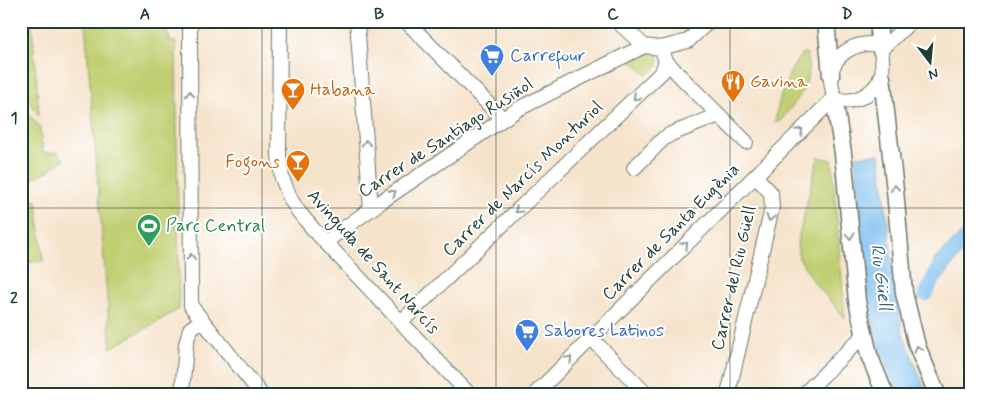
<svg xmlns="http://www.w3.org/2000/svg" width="992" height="415" font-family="Mynerve,sans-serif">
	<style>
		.green { fill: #c1cf72; stroke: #708653 }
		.water { fill: #76bbed; stroke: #4a7c90 }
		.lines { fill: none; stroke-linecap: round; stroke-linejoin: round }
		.canal { stroke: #76bbed; stroke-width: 15 }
		.minor-casing { stroke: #6a7769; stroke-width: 16 }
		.tertiary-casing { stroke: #6a7769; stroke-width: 19 }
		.minor { stroke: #fff; stroke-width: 14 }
		.tertiary { stroke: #fff; stroke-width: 16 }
		.oneway { stroke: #8f9e9a }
		.grid { fill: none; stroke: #1f3d34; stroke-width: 1; stroke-opacity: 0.55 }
		.labels { text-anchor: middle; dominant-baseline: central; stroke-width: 4; stroke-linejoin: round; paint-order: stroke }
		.shop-label { font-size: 18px; fill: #366cbe; stroke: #fff; text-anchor: start }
		.food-label { font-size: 18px; fill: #c56008; stroke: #fff; text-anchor: start }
		.street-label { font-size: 18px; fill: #1f3d34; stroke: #fff }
		.leisure-label { font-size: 18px; fill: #27864d; stroke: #fff; text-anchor: start }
		.water-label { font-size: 19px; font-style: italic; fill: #39636c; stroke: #fff }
		.neatline { fill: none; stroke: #1f3d34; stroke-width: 2 }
		.grid-label { font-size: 16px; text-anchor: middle; font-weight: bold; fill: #1f3d34 }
	</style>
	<rect width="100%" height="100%" fill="#fff"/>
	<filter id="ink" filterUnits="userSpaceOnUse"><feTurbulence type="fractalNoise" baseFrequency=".02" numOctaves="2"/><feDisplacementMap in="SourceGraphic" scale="10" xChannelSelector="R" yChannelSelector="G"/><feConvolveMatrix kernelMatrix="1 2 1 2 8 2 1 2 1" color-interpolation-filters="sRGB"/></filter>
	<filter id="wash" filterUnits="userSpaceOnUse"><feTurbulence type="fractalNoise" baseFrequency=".0096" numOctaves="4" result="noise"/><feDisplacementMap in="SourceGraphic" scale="20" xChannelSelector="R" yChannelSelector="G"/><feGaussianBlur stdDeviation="1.12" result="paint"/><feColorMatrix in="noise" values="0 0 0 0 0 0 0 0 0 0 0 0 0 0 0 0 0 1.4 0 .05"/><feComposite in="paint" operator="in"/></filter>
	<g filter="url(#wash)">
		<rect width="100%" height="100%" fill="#f6e3cb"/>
		<path class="green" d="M 21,21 L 32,21 L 39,115 L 21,93 Z
			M 85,21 L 162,21 L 171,42 L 176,42 L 179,309 L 111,348 Z
			M 645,51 L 655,52 L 659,58 L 657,67 L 647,75 L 630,59 Z
			M 803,53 L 807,54 C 812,86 800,97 780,121 L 775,122 C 778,101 789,68 803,53 Z
			M 21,104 L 40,128 L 43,153 L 58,152 L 64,160 L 46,172 L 21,184 Z
			M 818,157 L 832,160 L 845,318 L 815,283 L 799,258 L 797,244 Z
			M 37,199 L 43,261 L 21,263 L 21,213 Z"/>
		<path class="water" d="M 880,154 L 896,297 L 903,334 L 927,394 L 897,394 L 877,343 L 867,295 L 855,156 Z
			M 971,224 L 971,241 L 937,286 L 925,281 L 935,259 Z"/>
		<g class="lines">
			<path class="canal" d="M 925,294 L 940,266"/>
		</g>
	</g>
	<g filter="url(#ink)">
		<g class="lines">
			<defs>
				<path id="minor" d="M 190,21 L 191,306 L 261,394
					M 280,21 L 279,155 L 282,178 L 291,200 L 298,211 L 314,230 L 469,394
					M 357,21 L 371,209
					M 406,21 L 503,119
					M 617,21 L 644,46 L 661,48 L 688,41 L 709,21
					M 661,48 L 666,61 L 681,77 L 746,142
					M 834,98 C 851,106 873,95 881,78 C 884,71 882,58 881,50 L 911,21
					M 834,98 C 833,91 830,82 831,74 C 835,52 858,41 879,45
					M 634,168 L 663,139 L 671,134 L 719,115
					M 325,242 L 382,201 L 518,109 L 644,46
					M 401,322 L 662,72 L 666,61
					M 591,338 L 646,394
					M 182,394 L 186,344 L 190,329 L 202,320
					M 535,394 L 834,98
					M 728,394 L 772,208 L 771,193 L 755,176
					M 804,394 L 864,335"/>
				<path id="tertiary" d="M 826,21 L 831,76
					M 879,21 L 879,45 L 881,50
					M 882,77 L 895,190 L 904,293 L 917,346 L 937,394
					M 834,98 L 843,153 L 857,301 L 869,355 L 885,394"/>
			</defs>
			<use href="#minor" class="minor-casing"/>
			<use href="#tertiary" class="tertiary-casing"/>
			<use href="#minor" class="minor"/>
			<use href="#tertiary" class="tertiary"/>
		</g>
		<defs><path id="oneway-chevron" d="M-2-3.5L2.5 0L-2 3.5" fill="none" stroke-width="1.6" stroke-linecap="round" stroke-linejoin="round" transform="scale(1.25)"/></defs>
		<g class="oneway">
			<use href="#oneway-chevron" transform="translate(190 94) rotate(-90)"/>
			<use href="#oneway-chevron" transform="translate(636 97) rotate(136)"/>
			<use href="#oneway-chevron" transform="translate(800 131) rotate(-45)"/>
			<use href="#oneway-chevron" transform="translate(366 143) rotate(-94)"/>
			<use href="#oneway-chevron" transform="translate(895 188) rotate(-96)"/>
			<use href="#oneway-chevron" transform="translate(393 193) rotate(-34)"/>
			<use href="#oneway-chevron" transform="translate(518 210) rotate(136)"/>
			<use href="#oneway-chevron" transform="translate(770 218) rotate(103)"/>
			<use href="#oneway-chevron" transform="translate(850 236) rotate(85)"/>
			<use href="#oneway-chevron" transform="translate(685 245) rotate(-45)"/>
			<use href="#oneway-chevron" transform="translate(191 257) rotate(-91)"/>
			<use href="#oneway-chevron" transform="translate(918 349) rotate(-108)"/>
			<use href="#oneway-chevron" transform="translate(569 359) rotate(-45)"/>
		</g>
	</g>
	<path class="grid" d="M 262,21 L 262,394M 496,21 L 496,394M 730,21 L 730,394M 21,208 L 971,208"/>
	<defs>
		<symbol id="supermarket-pin" viewBox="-11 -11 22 30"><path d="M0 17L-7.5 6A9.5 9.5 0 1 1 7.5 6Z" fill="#3f7fe0" stroke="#fff"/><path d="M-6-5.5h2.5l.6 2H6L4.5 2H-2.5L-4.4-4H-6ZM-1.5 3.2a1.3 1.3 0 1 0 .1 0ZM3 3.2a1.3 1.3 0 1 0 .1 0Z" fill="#fff"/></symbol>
		<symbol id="restaurant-pin" viewBox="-11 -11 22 30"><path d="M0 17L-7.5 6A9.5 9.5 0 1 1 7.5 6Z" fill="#e8710a" stroke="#fff"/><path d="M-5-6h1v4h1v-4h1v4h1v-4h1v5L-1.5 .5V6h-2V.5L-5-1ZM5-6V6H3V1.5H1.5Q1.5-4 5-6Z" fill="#fff"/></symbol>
		<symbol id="bar-pin" viewBox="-11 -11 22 30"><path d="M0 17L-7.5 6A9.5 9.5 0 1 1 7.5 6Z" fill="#e8710a" stroke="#fff"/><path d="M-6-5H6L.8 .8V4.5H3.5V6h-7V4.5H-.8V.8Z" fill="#fff"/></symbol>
		<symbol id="stadium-pin" viewBox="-11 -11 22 30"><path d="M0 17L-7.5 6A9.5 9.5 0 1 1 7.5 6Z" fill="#2e9e5b" stroke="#fff"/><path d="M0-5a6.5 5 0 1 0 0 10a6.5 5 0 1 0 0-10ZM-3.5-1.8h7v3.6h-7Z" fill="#fff"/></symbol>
	</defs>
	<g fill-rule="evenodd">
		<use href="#supermarket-pin" x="478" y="42" width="28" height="38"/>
		<use href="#restaurant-pin" x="719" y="68" width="28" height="38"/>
		<use href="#bar-pin" x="279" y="76" width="28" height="38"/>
		<use href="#bar-pin" x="284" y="148" width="28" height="38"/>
		<use href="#stadium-pin" x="135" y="212" width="28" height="38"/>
		<use href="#supermarket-pin" x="513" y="317" width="28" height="38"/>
	</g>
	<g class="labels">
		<g class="shop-label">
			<text x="510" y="56">Carrefour</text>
			<text x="544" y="331">Sabores Latinos</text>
		</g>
		<g class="food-label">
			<text x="750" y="82">Gavina</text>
			<text x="310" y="90">Habana</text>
			<text x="280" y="162" text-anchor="end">Fogons</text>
		</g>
		<g class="street-label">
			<text transform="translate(446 138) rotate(-33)">Carrer de Santiago Rusiñol</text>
			<text transform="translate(523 179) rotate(-44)">Carrer de Narcís Monturiol</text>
			<text transform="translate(671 232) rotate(-45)">Carrer de Santa Eugènia</text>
			<text transform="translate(373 262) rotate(48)">Avinguda de Sant Narcís</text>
			<text transform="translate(734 278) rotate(-77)">Carrer del Riu Güell</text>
		</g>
		<g class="leisure-label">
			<text x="166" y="226">Parc Central</text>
		</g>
		<g class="water-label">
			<text transform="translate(881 277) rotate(82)">Riu Güell</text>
		</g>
	</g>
	<rect width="992" height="415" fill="none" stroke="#fff" stroke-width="55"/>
	<g transform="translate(930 62) rotate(164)" stroke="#ffffff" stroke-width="4" paint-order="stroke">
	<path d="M0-4L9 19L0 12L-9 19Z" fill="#1f3d34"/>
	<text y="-8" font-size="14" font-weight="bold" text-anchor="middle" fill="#1f3d34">N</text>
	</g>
	<rect x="28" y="28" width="936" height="360" class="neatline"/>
	<g class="grid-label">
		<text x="145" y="19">A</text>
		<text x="379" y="19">B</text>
		<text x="613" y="19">C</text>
		<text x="847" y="19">D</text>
		<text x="14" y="123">1</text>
		<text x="14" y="303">2</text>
	</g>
</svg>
